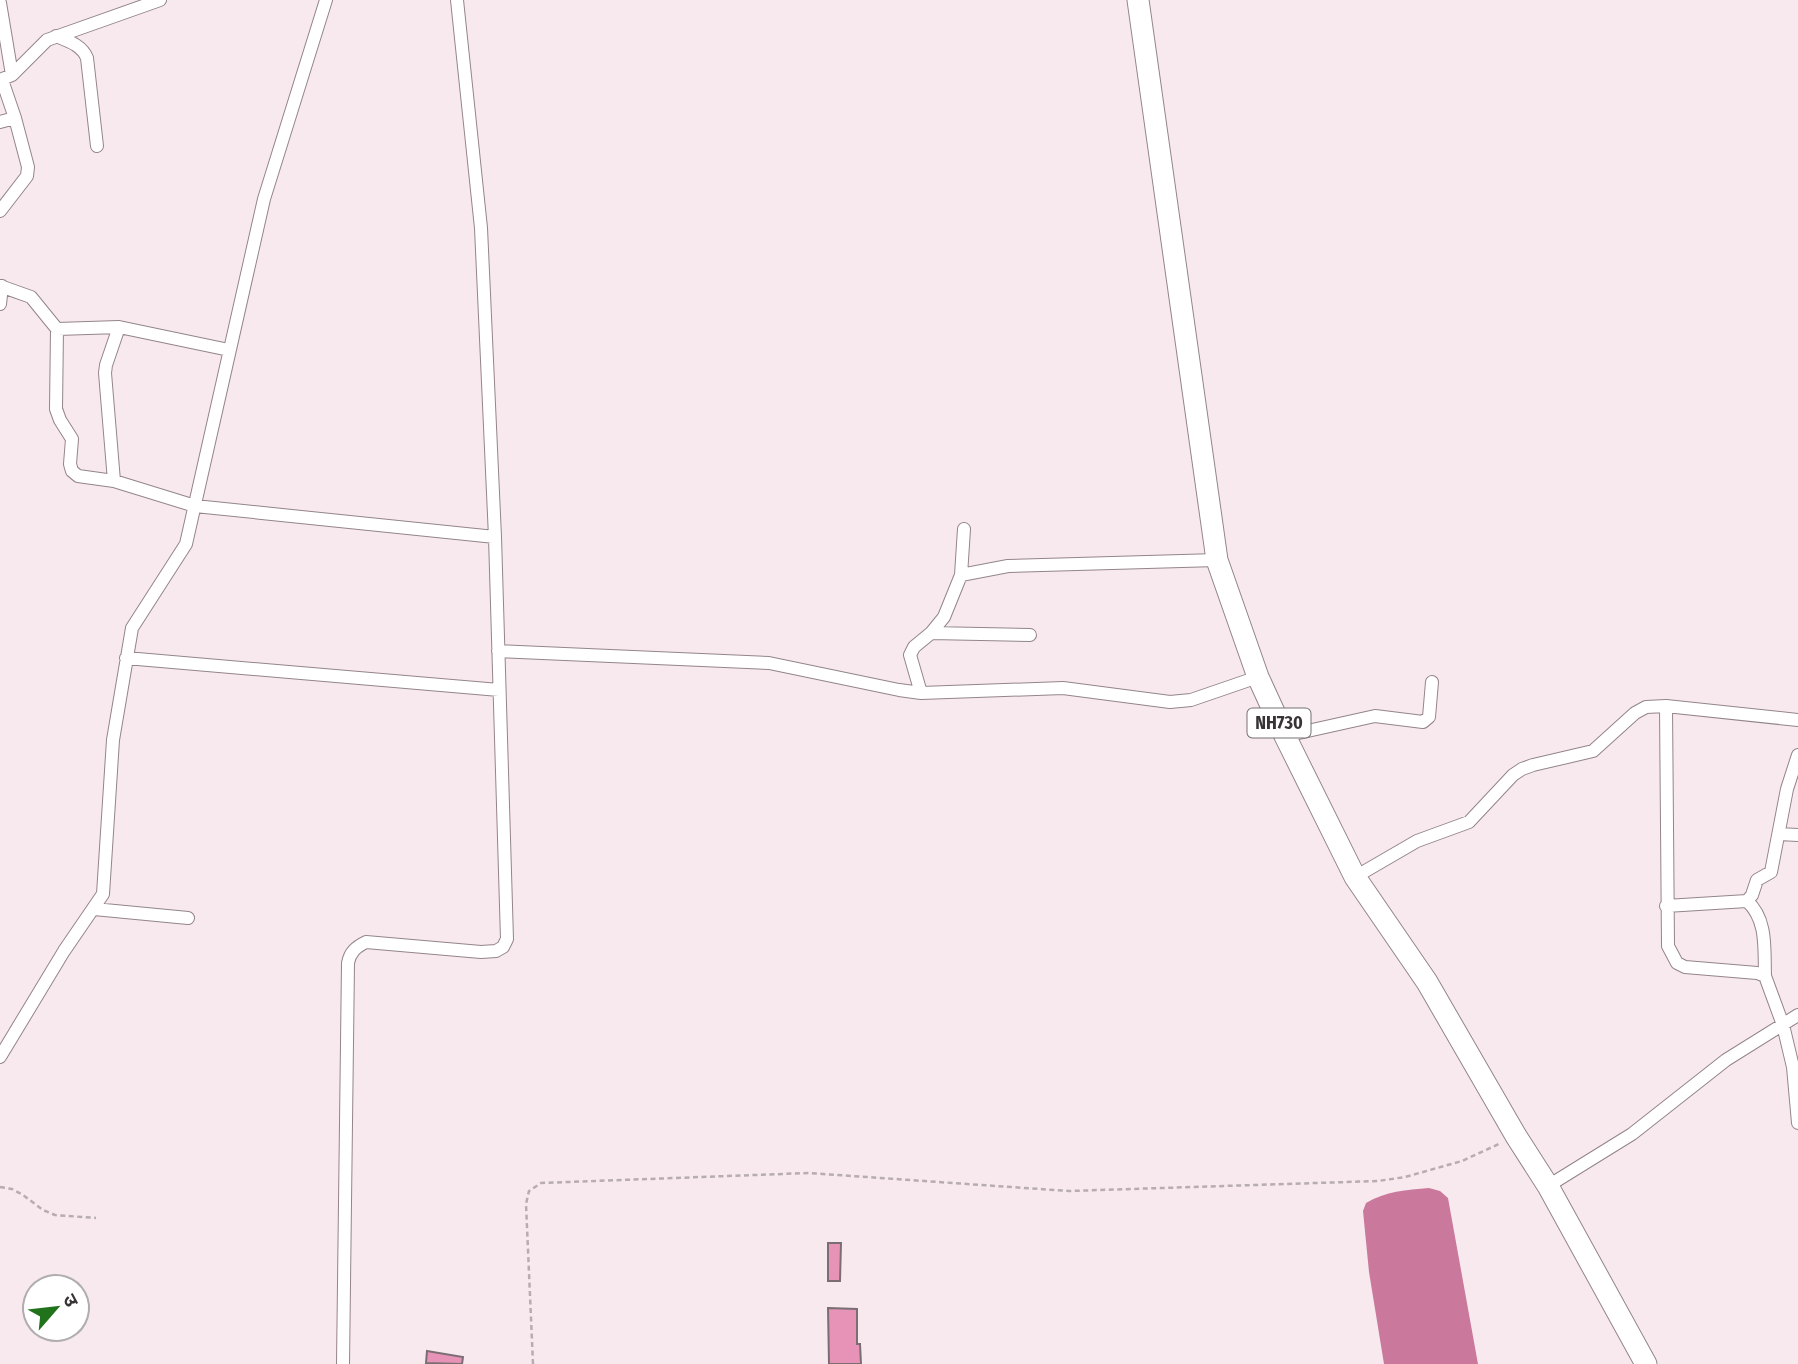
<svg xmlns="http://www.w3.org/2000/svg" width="1798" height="1364" font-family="'Fira Sans Condensed','Noto Sans Devanagari',sans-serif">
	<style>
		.water { fill: #ca799d }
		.building { fill: #e793b8; stroke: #7b6e73; stroke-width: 2 }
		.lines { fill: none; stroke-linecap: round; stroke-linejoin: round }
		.minor-casing { stroke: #93858a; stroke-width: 14 }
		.trunk-casing { stroke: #93858a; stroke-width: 23 }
		.path { stroke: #b7acb0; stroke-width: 2.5; stroke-dasharray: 5 3.5; stroke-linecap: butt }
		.minor { stroke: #fff; stroke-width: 12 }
		.trunk { stroke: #fff; stroke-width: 21 }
		.labels { text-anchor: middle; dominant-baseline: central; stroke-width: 6; stroke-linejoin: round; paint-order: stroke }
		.shield { fill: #fff; stroke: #747072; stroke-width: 2 }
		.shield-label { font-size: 18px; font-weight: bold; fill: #383335 }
	</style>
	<rect width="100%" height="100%" fill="#f8e9ef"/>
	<path class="water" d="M 1429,1188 L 1440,1191 L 1448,1198 L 1478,1364 L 1384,1364 L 1369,1272 L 1363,1211 L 1366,1203 C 1386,1191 1406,1190 1429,1188 Z"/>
	<path class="building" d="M 828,1243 L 841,1243 L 840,1281 L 828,1281 Z
		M 828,1308 L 857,1309 L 857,1344 L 860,1344 L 861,1364 L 829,1364 Z
		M 427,1351 L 463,1357 L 462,1364 L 426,1363 Z"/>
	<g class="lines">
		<defs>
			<path id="minor" d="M 0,3 L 12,75
				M 56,36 C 68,41 82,45 87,58 L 97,146
				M 0,80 L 12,75 L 47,40 L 160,0
				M 0,122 L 15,118
				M 0,211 L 27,176 L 28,167 L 15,118 L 2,80
				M 0,286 L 31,297 L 57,329 L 119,327 L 229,350
				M 0,304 L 2,286
				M 57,329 L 56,409 L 60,420 L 72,439 L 70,464 L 72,471 L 78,476 L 114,481 L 195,506 L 495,537
				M 114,481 L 105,373 L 106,365 L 119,327
				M 961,575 L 1008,566 L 1217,560
				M 931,633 L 1030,635
				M 498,651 L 769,663 L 899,690 L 921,693 L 1063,688 L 1170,702 L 1191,700 L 1258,677
				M 126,658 L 499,690
				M 921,693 L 910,655 L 914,647 L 931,633 L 944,617 L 961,575 L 964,529
				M 1666,706 L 1668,946 L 1677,963 L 1685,967 L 1757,973 L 1765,976 L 1783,1025 L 1793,1067 L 1798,1123
				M 1285,736 L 1375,716 L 1423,722 L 1429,717 L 1432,682
				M 1779,834 L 1798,835
				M 1355,877 L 1417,841 L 1469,822 L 1513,775 L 1522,769 L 1533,765 L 1593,751 L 1635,713 L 1646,707 L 1666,706 L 1798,720
				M 1747,901 C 1768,920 1764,950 1765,976
				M 1666,906 L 1747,901 L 1752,895 L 1757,880 L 1771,872 L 1787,789 L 1798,755
				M 94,909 L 188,918
				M 0,1057 L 64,951 L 103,894 L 113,740 L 132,628 L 186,544 L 264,199 L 326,0
				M 1548,1186 L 1632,1134 L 1726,1060 L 1798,1015
				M 343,1364 L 348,963 C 350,952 356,947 366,942 L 481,952 L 496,951 L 503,947 L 507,939 L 495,537 L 481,228 L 457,0"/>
			<path id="trunk" d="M 1138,0 L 1217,560 L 1258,677 L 1285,736 L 1355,877 L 1427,982 L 1516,1136 L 1548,1186 L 1646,1364"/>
		</defs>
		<use href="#minor" class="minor-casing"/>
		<use href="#trunk" class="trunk-casing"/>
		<path class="path" d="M 0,1187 L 12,1189 L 23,1195 L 43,1210 L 55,1215 L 96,1218
			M 533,1364 L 526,1204 L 529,1191 L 541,1183 L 808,1173 L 1069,1191 L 1378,1181 L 1405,1177 L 1462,1161 L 1501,1143"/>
		<use href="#minor" class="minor"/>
		<use href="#trunk" class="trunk"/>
	</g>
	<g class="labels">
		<rect class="shield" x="1247.5" y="708.5" width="63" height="29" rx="5"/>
		<g class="shield-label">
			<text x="1279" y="723">NH730</text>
		</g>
	</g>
	<g transform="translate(56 1308) rotate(62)"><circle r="33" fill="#ffffff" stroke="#afadae" stroke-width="2"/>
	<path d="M0-5L12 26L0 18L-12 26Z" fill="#21731b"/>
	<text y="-10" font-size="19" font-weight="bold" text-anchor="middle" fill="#383335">उ</text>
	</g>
</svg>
